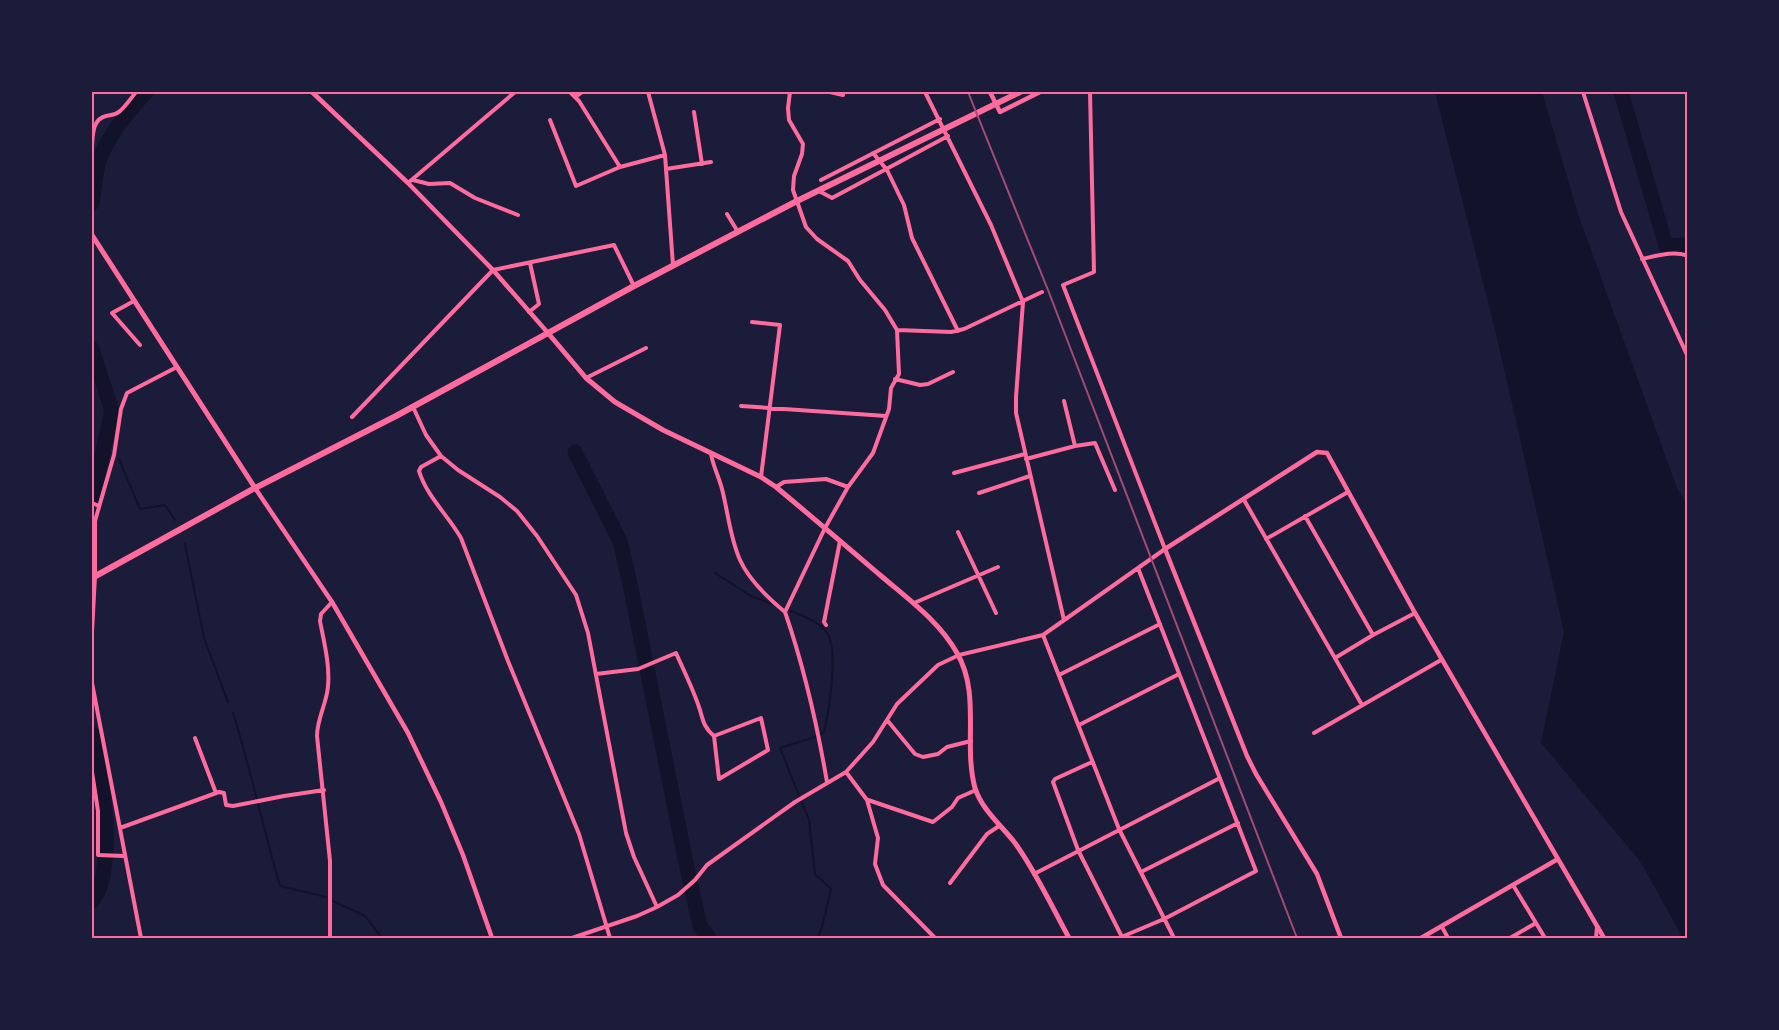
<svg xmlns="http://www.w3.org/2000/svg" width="1779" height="1030" font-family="Mulish,sans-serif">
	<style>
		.water { fill: #12122b }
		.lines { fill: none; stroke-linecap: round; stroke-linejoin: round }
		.stream { stroke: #12122b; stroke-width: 2 }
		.river { stroke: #12122b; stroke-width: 15 }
		.minor { stroke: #ff6b9d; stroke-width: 4 }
		.tertiary { stroke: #ff6b9d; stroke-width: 4.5 }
		.secondary { stroke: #ff6b9d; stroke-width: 5 }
		.primary { stroke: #ff6b9d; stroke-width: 6 }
		.rail { stroke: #a44b75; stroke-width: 2 }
		.neatline { fill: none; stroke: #ff6b9d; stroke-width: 2 }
	</style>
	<rect width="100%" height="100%" fill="#1b1b3a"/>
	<path class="water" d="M 1435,92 L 1542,92 L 1578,214 L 1677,488 L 1687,505 L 1687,938 L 1683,938 L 1640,861 L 1541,743 L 1564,632 L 1497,338 Z"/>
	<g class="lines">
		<path class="stream" d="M 105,440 L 110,448
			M 119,459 L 140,509 L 165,505 L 175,520
			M 185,544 L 204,638 L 228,702
			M 715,573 L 751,596 L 775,605
			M 786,609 C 800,615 818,620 827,633 C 839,649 829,712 824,732 L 815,737 L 780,748 L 809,820 L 815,874 L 831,889 L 822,927 L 818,938
			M 233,713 C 251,770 263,828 280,886 L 326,897
			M 333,901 L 365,916 L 382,938"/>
		<path class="river" d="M 1621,92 L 1666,246 L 1681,245 L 1688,248
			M 92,203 C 94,189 95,174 99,161 C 108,135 128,112 146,92
			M 92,349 L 111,408 L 111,415 L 92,500
			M 575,452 L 620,541 L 629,579 L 686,863 L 700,926 L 709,938
			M 92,734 C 99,774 108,808 106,849 C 104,868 104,886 92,901"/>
		<path class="minor" d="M 570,92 L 579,101 L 620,167
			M 648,92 L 665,155
			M 790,92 L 788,108 L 789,120 L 803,144 L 802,154 L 794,176 L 793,190 L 806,227 L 817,239 L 848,261 L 860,280 L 885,310 L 897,330 L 899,374 L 891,388 L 889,409 L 873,453 L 848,487 L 825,528 L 785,612 C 804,667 817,724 827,782
			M 830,92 L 843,95
			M 925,92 L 991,225 L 1023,302 L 1016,397 L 1016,413 L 1064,620
			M 1583,92 L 1621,212 L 1688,357
			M 575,97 L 582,92
			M 694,112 L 702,164
			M 550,120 L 576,186 L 620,167 L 665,155 L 673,265
			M 92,145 C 93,133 93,119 106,116 C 112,115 116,115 120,111 C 126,106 131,98 136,92
			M 873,153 L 887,170 L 904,205 L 912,238 L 958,331
			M 666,169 L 711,162
			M 413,180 L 429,184 L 450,183 L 475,198 L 518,215
			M 821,180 L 940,119
			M 408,183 L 515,92
			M 819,191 L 832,198 L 948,136
			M 727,214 L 738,232
			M 1642,259 C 1656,256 1674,250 1688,256
			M 134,301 L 112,313 L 140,345
			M 529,312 L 539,304 L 530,263
			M 752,322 L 780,325 L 761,477
			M 897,330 L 951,332 L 964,329 L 1042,292
			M 586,378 L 646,348
			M 895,379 L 920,385 L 928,384 L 953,372
			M 1064,401 L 1075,446
			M 741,406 L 886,416
			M 413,407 L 426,435 L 441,456 L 458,470 L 500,497 L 517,511 L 537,536 L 576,595 L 588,633 L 626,833 L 634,857 L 657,907
			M 352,417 L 493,270 L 614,245 L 634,286
			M 711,454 C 713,466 719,477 722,489 C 728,512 730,538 740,560 C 749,580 768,598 785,612
			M 441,456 L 421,467 L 419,471 C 427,497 448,515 461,538 L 508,661 L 579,834 L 610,938
			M 1026,459 L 1075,446 L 1095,443 L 1115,490
			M 954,473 L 1025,454
			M 776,487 L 784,482 L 826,479 L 848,487
			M 979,493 L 1030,476
			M 1244,500 L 1362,705
			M 92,503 L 99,506
			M 1305,516 L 1373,635 L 1335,658
			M 958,532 L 996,613
			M 1266,539 L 1348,492
			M 914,603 L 998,567
			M 826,625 L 824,622 L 840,541
			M 92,632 L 95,576 L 95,521 L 114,455 L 121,409 L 127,393 L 177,367
			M 1043,635 L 1119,829 L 1174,938
			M 1373,635 L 1415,613
			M 596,674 L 638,669 L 676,653 C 684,671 693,689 699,707 C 703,719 703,727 714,736 L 719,779 L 768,750 L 761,718 L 714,736
			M 1059,675 L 1160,624
			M 92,683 L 141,938
			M 887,720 L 915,754 L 923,757 L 938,754 L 947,747 L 971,741
			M 1079,725 L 1179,674
			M 1314,733 L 1441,660
			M 195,738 L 216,793
			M 1092,762 L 1055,779 L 1053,782 L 1078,850 L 1122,937
			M 92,772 L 98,811 L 98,855 L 124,856
			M 846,772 L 867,800 L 878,838 L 875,864 L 883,885 L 935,938
			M 868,800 L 933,822 L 952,807 L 958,798 L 976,790
			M 120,828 L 219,792 L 224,793 L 226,805 L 233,806 L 284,796 L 324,790
			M 1141,872 L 1238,823
			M 1034,874 L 1220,778
			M 950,883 L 987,834 L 999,826
			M 1513,885 L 1545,938
			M 1442,927 L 1448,938
			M 330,938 L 330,861 L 317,736 C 317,718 327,703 328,686 C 330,665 324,642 320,621 L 321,614 L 332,602
			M 572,938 L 637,916 L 657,907 L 678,895 L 695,880 L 707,865 L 795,802 L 846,772 L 873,742 L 897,704 L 938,665 L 959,655 L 1043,635 L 1165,549 L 1063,285 L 1094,272 L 1090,92
			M 1119,938 L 1164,919 L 1256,871 L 1138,568
			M 1510,938 L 1536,923
			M 1596,938 L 1597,927"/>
		<path class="tertiary" d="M 312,92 L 408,183 L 493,270 L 548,333
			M 991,92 L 990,92 L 1000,112 L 1040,92
			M 255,488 L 332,602 L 408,733 L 441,802 L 463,855 L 492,938
			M 1558,859 L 1604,938
			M 1341,938 L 1317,874 L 1256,774 L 1247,756 L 1165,549 L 1317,452 L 1327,453 L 1415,613 L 1558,859 L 1421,938"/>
		<path class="secondary" d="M 92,235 L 255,488
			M 548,333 L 586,378 L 615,402 L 663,430 L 761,477 L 776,487 C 811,516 846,546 880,575 C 908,599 939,621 957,653 C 981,694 963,744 975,788 C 982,810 1001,825 1015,843 C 1036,872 1052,907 1069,938"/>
		<path class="primary" d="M 92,578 L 255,488 L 396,416 L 634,286 L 797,201 L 1020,92"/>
		<path class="rail" d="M 968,92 L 1048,290 L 1297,938"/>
	</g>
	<rect width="1779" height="1030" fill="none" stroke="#1b1b3a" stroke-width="186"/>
	<rect x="93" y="93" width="1593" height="844" class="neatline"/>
</svg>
